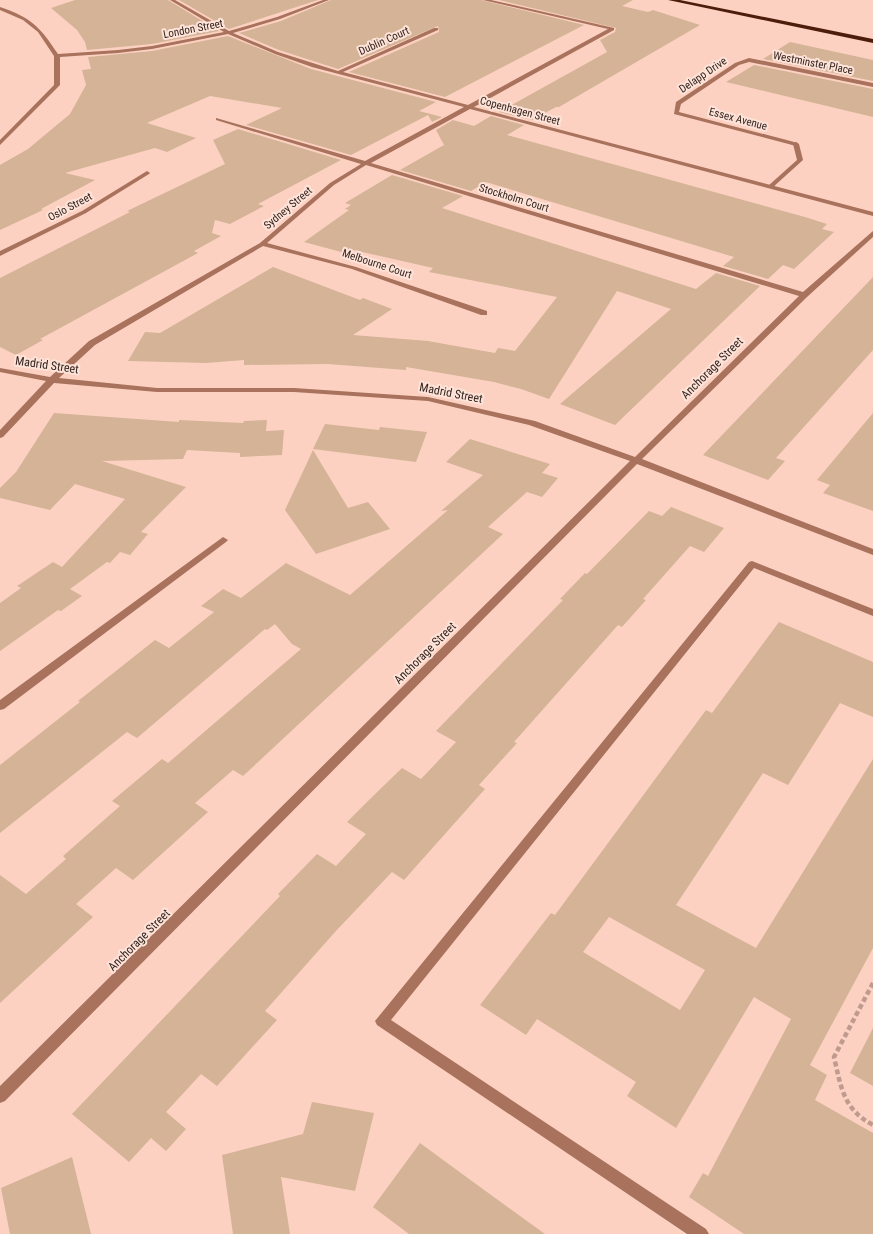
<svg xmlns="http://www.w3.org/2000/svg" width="873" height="1234" font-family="'Roboto Condensed',sans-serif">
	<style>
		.building { fill: #d4b397; fill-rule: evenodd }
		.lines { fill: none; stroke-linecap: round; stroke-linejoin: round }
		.path { stroke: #be9b8e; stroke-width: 4.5; stroke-dasharray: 5 3; stroke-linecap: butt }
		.service { fill: #a8725d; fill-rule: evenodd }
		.minor { fill: #a8725d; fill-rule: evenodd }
		.trunk { fill: #4c1d0a; fill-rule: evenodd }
		.labels { text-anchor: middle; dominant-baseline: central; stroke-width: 4; stroke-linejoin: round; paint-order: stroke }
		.far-street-label { font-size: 11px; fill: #34241e; stroke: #fee3d9 }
		.street-label { font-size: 12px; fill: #34241e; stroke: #fee3d9 }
	</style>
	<rect width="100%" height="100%" fill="#fdd1c1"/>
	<path class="building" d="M 75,0 L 168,0 L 219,31 L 152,44 L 87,50 L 85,42 L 77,30 L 51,8 Z
		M 179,0 L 318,0 L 229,29 Z
		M 331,0 L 481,0 L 584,25 L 445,97 L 349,72 L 439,32 L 438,26 L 338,69 L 279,50 L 239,33 L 281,21 Z
		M 499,0 L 633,0 L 622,6 L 648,12 L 653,10 L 700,25 L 559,107 L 556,107 L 532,120 L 499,112 L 607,52 L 600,40 L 615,32 L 616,28 Z
		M 228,36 L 311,69 L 436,102 L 419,111 L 442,117 L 432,122 L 428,115 L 351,155 L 246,125 L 282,108 L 210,96 L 147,123 L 196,138 L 167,152 L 155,148 L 65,173 L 95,180 L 41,209 L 43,210 L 0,230 L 0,165 L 28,149 L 70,114 L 86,85 L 82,70 L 91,69 L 88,57 L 152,51 Z
		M 790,42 L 873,60 L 873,81 L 763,59 Z
		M 754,65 L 873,89 L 873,117 L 726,82 Z
		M 491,116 L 524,125 L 507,135 L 805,217 L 827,224 L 822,229 L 834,232 L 794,269 L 783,265 L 768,279 L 723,266 L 734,257 L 486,182 L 471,191 L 400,170 L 444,145 L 436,130 L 453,120 L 474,126 Z
		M 238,129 L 341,160 L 258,204 L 264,206 L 230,224 L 215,220 L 212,233 L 221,236 L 194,251 L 198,253 L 40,339 L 43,340 L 16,355 L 0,347 L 0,278 L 130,212 L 127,211 L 225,164 L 213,140 Z
		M 392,175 L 463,196 L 442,208 L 696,289 L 716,273 L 760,286 L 615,425 L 560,404 L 671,309 L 617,291 L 549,399 L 521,389 L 494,382 L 406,367 L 406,370 L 328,364 L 244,365 L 244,360 L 206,363 L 128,361 L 145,332 L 160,333 L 273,267 L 360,300 L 363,298 L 392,309 L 353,335 L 428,341 L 495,353 L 498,348 L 515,351 L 557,297 L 429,272 L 433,268 L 349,249 L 345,253 L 304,242 L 349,210 L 345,209 L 351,205 L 345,203 Z
		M 873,277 L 873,350 L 776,458 L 785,461 L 768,480 L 703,455 Z
		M 54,413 L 179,422 L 179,420 L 243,423 L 244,421 L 267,420 L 266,431 L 284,430 L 282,455 L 240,457 L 240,453 L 187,450 L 183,459 L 102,461 L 186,487 L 141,532 L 148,534 L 130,555 L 120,552 L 110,563 L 107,562 L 70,589 L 82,596 L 61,611 L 58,610 L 0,651 L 0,603 L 21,588 L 17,586 L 53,562 L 62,567 L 125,499 L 75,484 L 50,510 L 0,498 L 0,488 L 16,472 Z
		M 873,413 L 873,511 L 823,493 L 830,485 L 817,480 Z
		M 325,424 L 379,430 L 380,427 L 427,432 L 416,462 L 313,449 Z
		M 470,439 L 550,464 L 542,473 L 558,478 L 542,497 L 527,492 L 488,527 L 503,534 L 243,776 L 233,770 L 195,803 L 208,812 L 133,880 L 116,868 L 76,904 L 93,917 L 0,1003 L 0,875 L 26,894 L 66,859 L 63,856 L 120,806 L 112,801 L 162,759 L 168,763 L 301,649 L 292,644 L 275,624 L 267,630 L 265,629 L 137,738 L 127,732 L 0,833 L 0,765 L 80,702 L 78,701 L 155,640 L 169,648 L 214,612 L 201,606 L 223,589 L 241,598 L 286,563 L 350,595 L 448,510 L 441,511 L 483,475 L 446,462 Z
		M 313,450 L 348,508 L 368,502 L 390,529 L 316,554 L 285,510 Z
		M 671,507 L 724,528 L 704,552 L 690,546 L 643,599 L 646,600 L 622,627 L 618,625 L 514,742 L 517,743 L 479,785 L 485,789 L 404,880 L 392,872 L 335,932 L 265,1011 L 277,1020 L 217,1086 L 201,1074 L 166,1112 L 186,1129 L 166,1151 L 151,1138 L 129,1162 L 72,1114 L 280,896 L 278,894 L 317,854 L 336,866 L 366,834 L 347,822 L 370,799 L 402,768 L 421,779 L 456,742 L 436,731 L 563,600 L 560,599 L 585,573 L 587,574 L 649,511 L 662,516 Z
		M 779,622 L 873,662 L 873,717 L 840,703 L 788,785 L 763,773 L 676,905 L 756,948 L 873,759 L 873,948 L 810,1065 L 827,1075 L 815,1100 L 873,1133 L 873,1234 L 744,1234 L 689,1197 L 703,1173 L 708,1176 L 791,1019 L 754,997 L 676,1128 L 627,1096 L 636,1082 L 537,1019 L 526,1035 L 480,1005 L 551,913 L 555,915 L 706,710 L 712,713 ZM 609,917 L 705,970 L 680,1010 L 583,952 Z
		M 873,1028 L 873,1086 L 850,1073 Z
		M 312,1102 L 374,1113 L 355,1191 L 281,1177 L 290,1234 L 233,1234 L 222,1155 L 303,1134 Z
		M 420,1143 L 465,1176 L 545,1234 L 409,1234 L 373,1207 Z
		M 72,1157 L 91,1234 L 10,1234 L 1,1188 Z"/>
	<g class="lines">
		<path class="path" d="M 873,983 L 834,1057 C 841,1087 843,1109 873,1125"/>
		<path class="service" d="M 796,142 L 799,144 L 803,160 L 772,188 L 768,188 L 768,186 L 797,160 L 793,144 Z
			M 752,561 L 873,609 L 873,616 L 754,568 L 391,1020 L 706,1229 L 709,1234 L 687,1234 L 377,1025 L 375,1021 L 749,562 Z"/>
		<path class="minor" d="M 170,0 L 175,0 L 229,31 L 277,17 L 323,0 L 329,0 L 280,19 L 233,33 L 278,52 L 338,71 L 434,28 L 438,28 L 438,30 L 343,72 L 468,105 L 608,29 L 483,0 L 491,0 L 614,28 L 614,30 L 474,107 L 873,212 L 873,216 L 470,109 L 371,163 L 803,292 L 873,231 L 873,237 L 807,297 L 642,459 L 873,549 L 873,555 L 637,464 L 5,1101 L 0,1103 L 0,1086 L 630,461 L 529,425 L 428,401 L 294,392 L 157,392 L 54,383 L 3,437 L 0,438 L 0,430 L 46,381 L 0,372 L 0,368 L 50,377 L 89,341 L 260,243 L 330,183 L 361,164 L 216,120 L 216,118 L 365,161 L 464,107 L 312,67 L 275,54 L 228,34 L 152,49 L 118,53 L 60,57 L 60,85 L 0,145 L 0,140 L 54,85 L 54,56 L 38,32 L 23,20 L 0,10 L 0,7 C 32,18 40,27 58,54 L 118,50 L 152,46 L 224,32 ZM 366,165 L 799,296 L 635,457 L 535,421 L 428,397 L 294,388 L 157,388 L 59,378 L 95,345 L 263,246 L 352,269 L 481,315 L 487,315 L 487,311 L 356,267 L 267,243 L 334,185 Z
			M 749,58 L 873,83 L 873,87 L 749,62 L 739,65 L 681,104 L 679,112 L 798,143 L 798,145 L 796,146 L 674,114 L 676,102 L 735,63 Z
			M 147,171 L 150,173 L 149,174 L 86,213 L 0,256 L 0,251 L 82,211 Z
			M 223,537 L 228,540 L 226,542 L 4,709 L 0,710 L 0,700 Z"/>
		<path class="trunk" d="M 668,0 L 680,0 L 873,39 L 873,43 Z"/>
	</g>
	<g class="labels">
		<g class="far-street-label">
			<text transform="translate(193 29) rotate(-11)">London Street</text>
			<text transform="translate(384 41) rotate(-24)">Dublin Court</text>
			<text transform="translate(813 63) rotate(11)">Westminster Place</text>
			<text transform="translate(703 75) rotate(-34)">Delapp Drive</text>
			<text transform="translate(520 111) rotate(15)">Copenhagen Street</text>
			<text transform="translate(738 119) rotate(15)">Essex Avenue</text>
			<text transform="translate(514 198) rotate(17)">Stockholm Court</text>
			<text transform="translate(70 207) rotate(-28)">Oslo Street</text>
			<text transform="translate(288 208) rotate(-40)">Sydney Street</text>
			<text transform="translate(377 264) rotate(18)">Melbourne Court</text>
		</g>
		<g class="street-label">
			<text transform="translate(47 365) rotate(8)">Madrid Street</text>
			<text transform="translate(712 368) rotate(-45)">Anchorage Street</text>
			<text transform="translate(451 393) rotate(11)">Madrid Street</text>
			<text transform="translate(425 653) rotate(-45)">Anchorage Street</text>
			<text transform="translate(139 940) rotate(-45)">Anchorage Street</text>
		</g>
	</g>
</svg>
